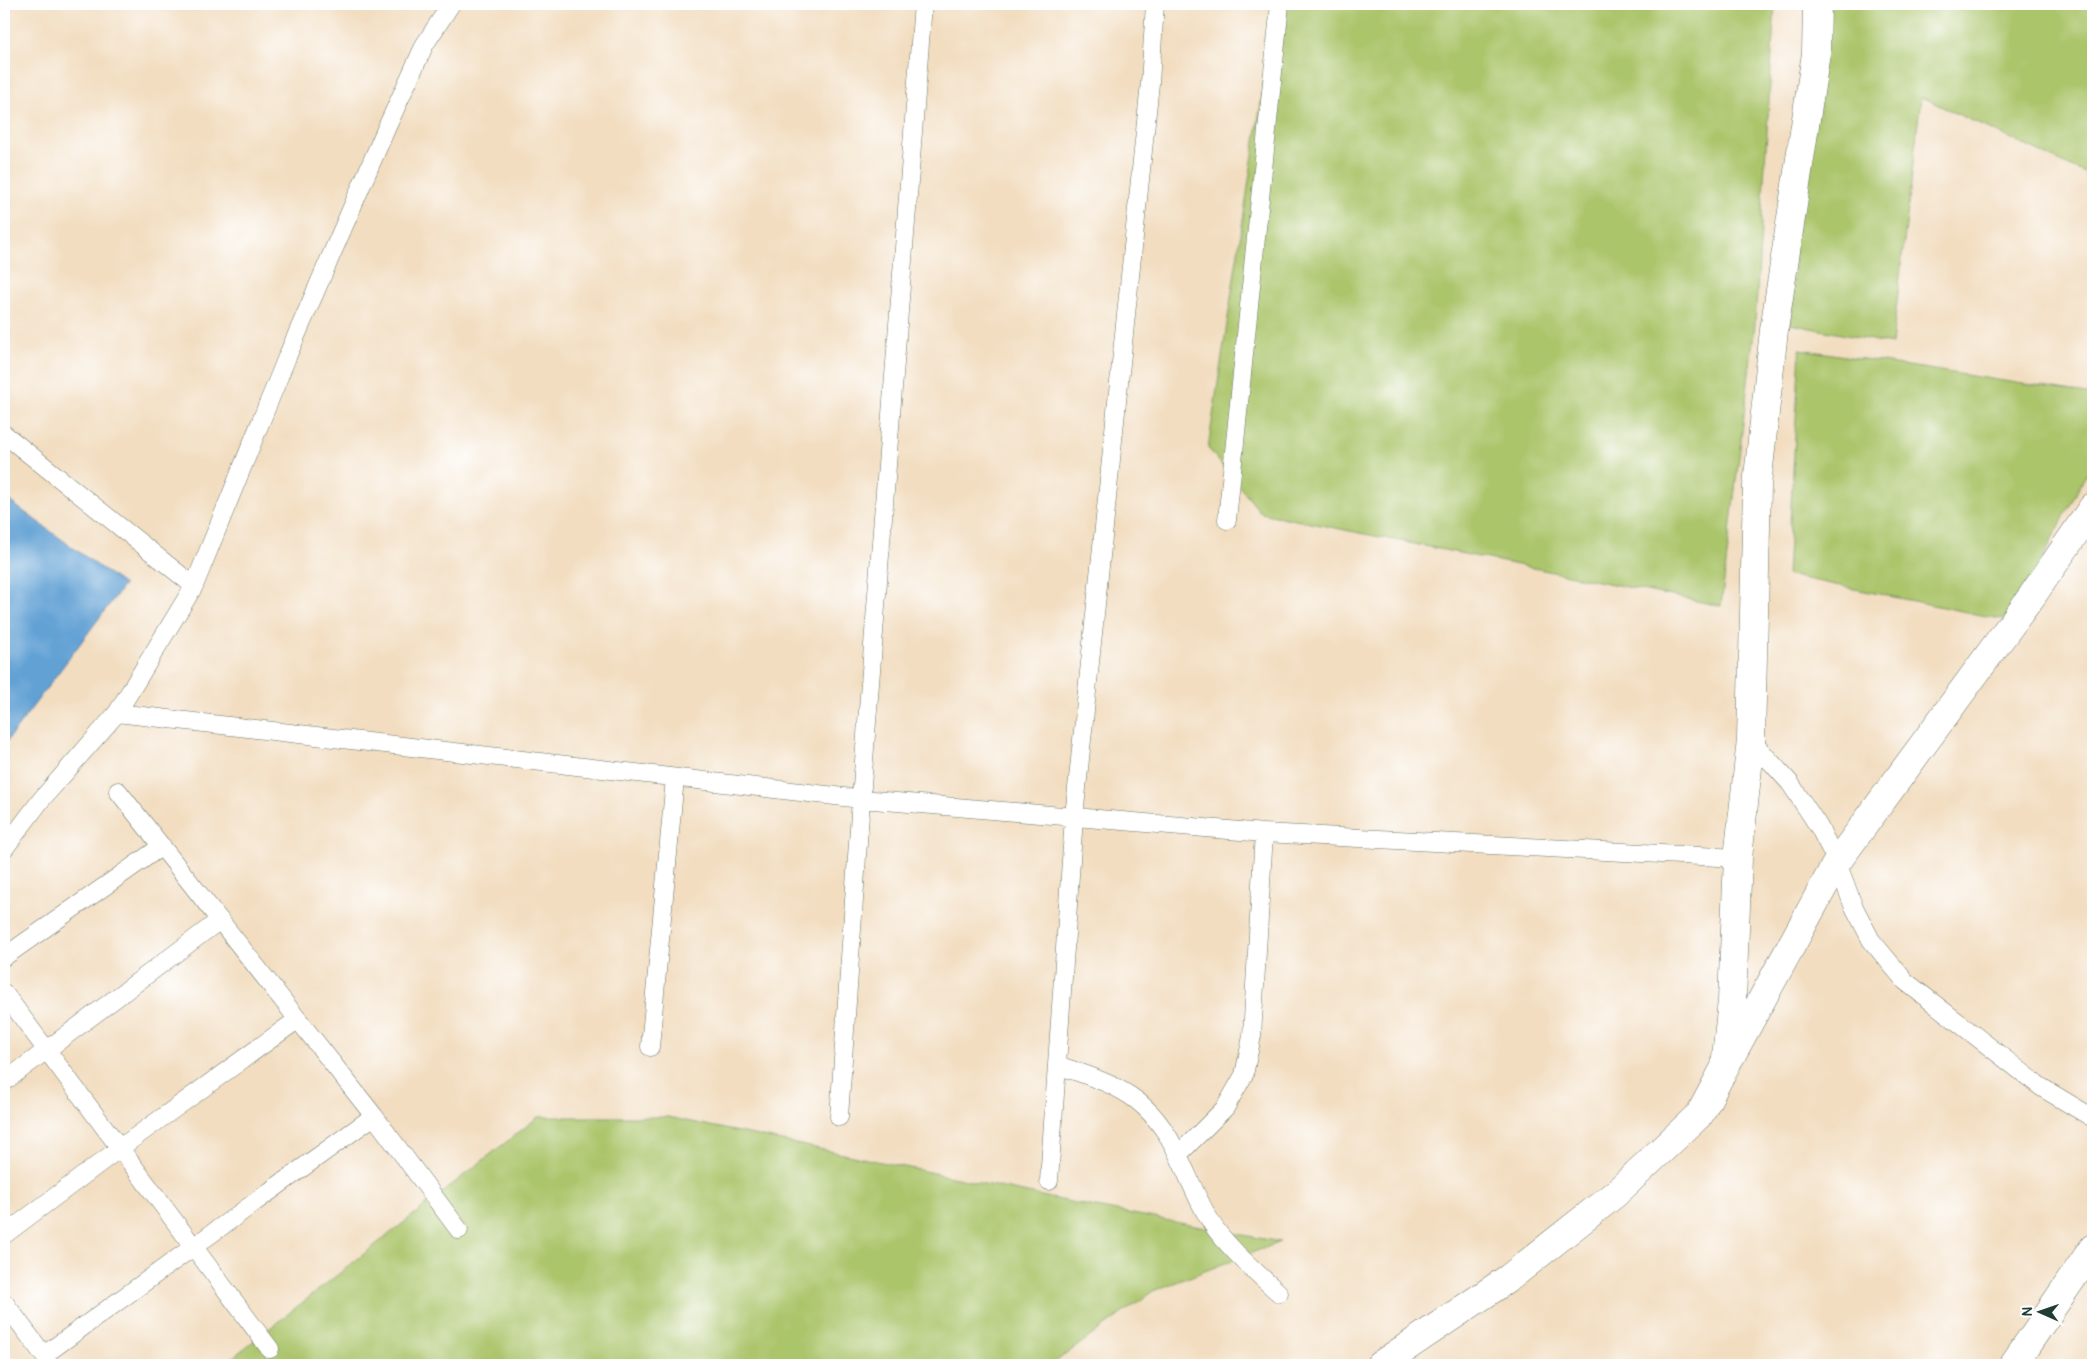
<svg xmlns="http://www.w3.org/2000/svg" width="2097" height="1369" font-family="Pangolin,sans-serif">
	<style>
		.green { fill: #abc56b; stroke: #658150 }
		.water { fill: #62a1d4; stroke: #406f84 }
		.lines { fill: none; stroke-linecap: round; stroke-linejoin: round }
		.service-casing { stroke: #697565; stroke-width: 19 }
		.minor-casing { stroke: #697565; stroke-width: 29 }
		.service { stroke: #fff; stroke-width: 18 }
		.minor { stroke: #fff; stroke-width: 28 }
	</style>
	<rect width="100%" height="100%" fill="#fff"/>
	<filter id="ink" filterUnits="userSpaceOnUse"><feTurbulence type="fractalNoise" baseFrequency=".02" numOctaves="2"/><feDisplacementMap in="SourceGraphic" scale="10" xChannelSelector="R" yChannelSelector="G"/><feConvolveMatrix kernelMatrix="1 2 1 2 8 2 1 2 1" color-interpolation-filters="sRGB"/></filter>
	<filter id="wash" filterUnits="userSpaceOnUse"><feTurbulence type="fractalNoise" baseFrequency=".0096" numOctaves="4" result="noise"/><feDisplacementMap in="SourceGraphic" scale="20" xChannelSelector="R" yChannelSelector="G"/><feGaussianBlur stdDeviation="1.12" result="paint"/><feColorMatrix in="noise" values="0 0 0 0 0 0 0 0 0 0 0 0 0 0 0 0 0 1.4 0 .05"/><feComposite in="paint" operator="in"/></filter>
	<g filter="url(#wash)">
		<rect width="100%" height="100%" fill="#f2ddc0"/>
		<path class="green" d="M 1276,4 L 1775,4 L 1755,324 L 1721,606 L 1261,513 L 1208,448 Z
			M 1811,4 L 2093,4 L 2093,177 L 1921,97 L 1892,344 L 1790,324 Z
			M 1800,349 L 2093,395 L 2093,461 L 2010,621 L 1787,575 Z
			M 538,1117 L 668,1117 L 1075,1203 L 1280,1242 L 1153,1291 L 1051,1365 L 223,1365 Z"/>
		<path class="water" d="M 4,497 L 124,585 L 4,745 Z"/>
	</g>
	<g filter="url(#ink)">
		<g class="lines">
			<defs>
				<path id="service" d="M 4,434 L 194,586
					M 1227,520 L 1280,4
					M 117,713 L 861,799 L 1264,833 L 1738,858
					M 1751,740 L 1790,783 L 1819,827 L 1837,862 L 1853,905 L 1871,940 L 1905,981 L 2041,1087 L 2093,1118
					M 118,791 L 374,1116 L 459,1230
					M 4,849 L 41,800 L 117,713 L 194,586 L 287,357 L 386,129 L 425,44 L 451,4
					M 4,957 L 162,846
					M 4,993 L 270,1349
					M 650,1047 L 675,778
					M 1057,1065 C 1117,1085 1151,1096 1179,1157 C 1191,1182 1201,1209 1217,1231 C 1235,1254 1258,1274 1279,1293
					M 4,1082 L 220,920
					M 839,1117 L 861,799 L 923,4
					M 1178,1155 L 1225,1108 L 1244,1075 L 1252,1036 L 1264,833
					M 1049,1181 L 1074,817 L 1150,83 L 1155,4
					M 4,1235 L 120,1148 L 297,1020
					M 4,1302 L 51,1365
					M 44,1355 L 374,1116"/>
				<path id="minor" d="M 1731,1056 L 1837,862 L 2032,596 L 2093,507
					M 1380,1365 L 1509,1278 L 1615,1194 L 1700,1114 L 1725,1067 L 1732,1000 L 1738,858 L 1751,740 L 1757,486 L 1774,330 L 1816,53 L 1817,4
					M 2013,1365 L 2093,1248"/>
			</defs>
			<use href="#service" class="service-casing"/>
			<use href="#minor" class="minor-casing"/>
			<use href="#service" class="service"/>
			<use href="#minor" class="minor"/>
		</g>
	</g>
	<rect width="2097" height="1369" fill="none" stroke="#fff" stroke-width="20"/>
	<g transform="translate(2040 1312) rotate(272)" stroke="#ffffff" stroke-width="4" paint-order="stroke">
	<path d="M0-4L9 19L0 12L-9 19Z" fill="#1f3d34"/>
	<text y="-8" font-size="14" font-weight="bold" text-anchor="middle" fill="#1f3d34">N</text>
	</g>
</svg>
